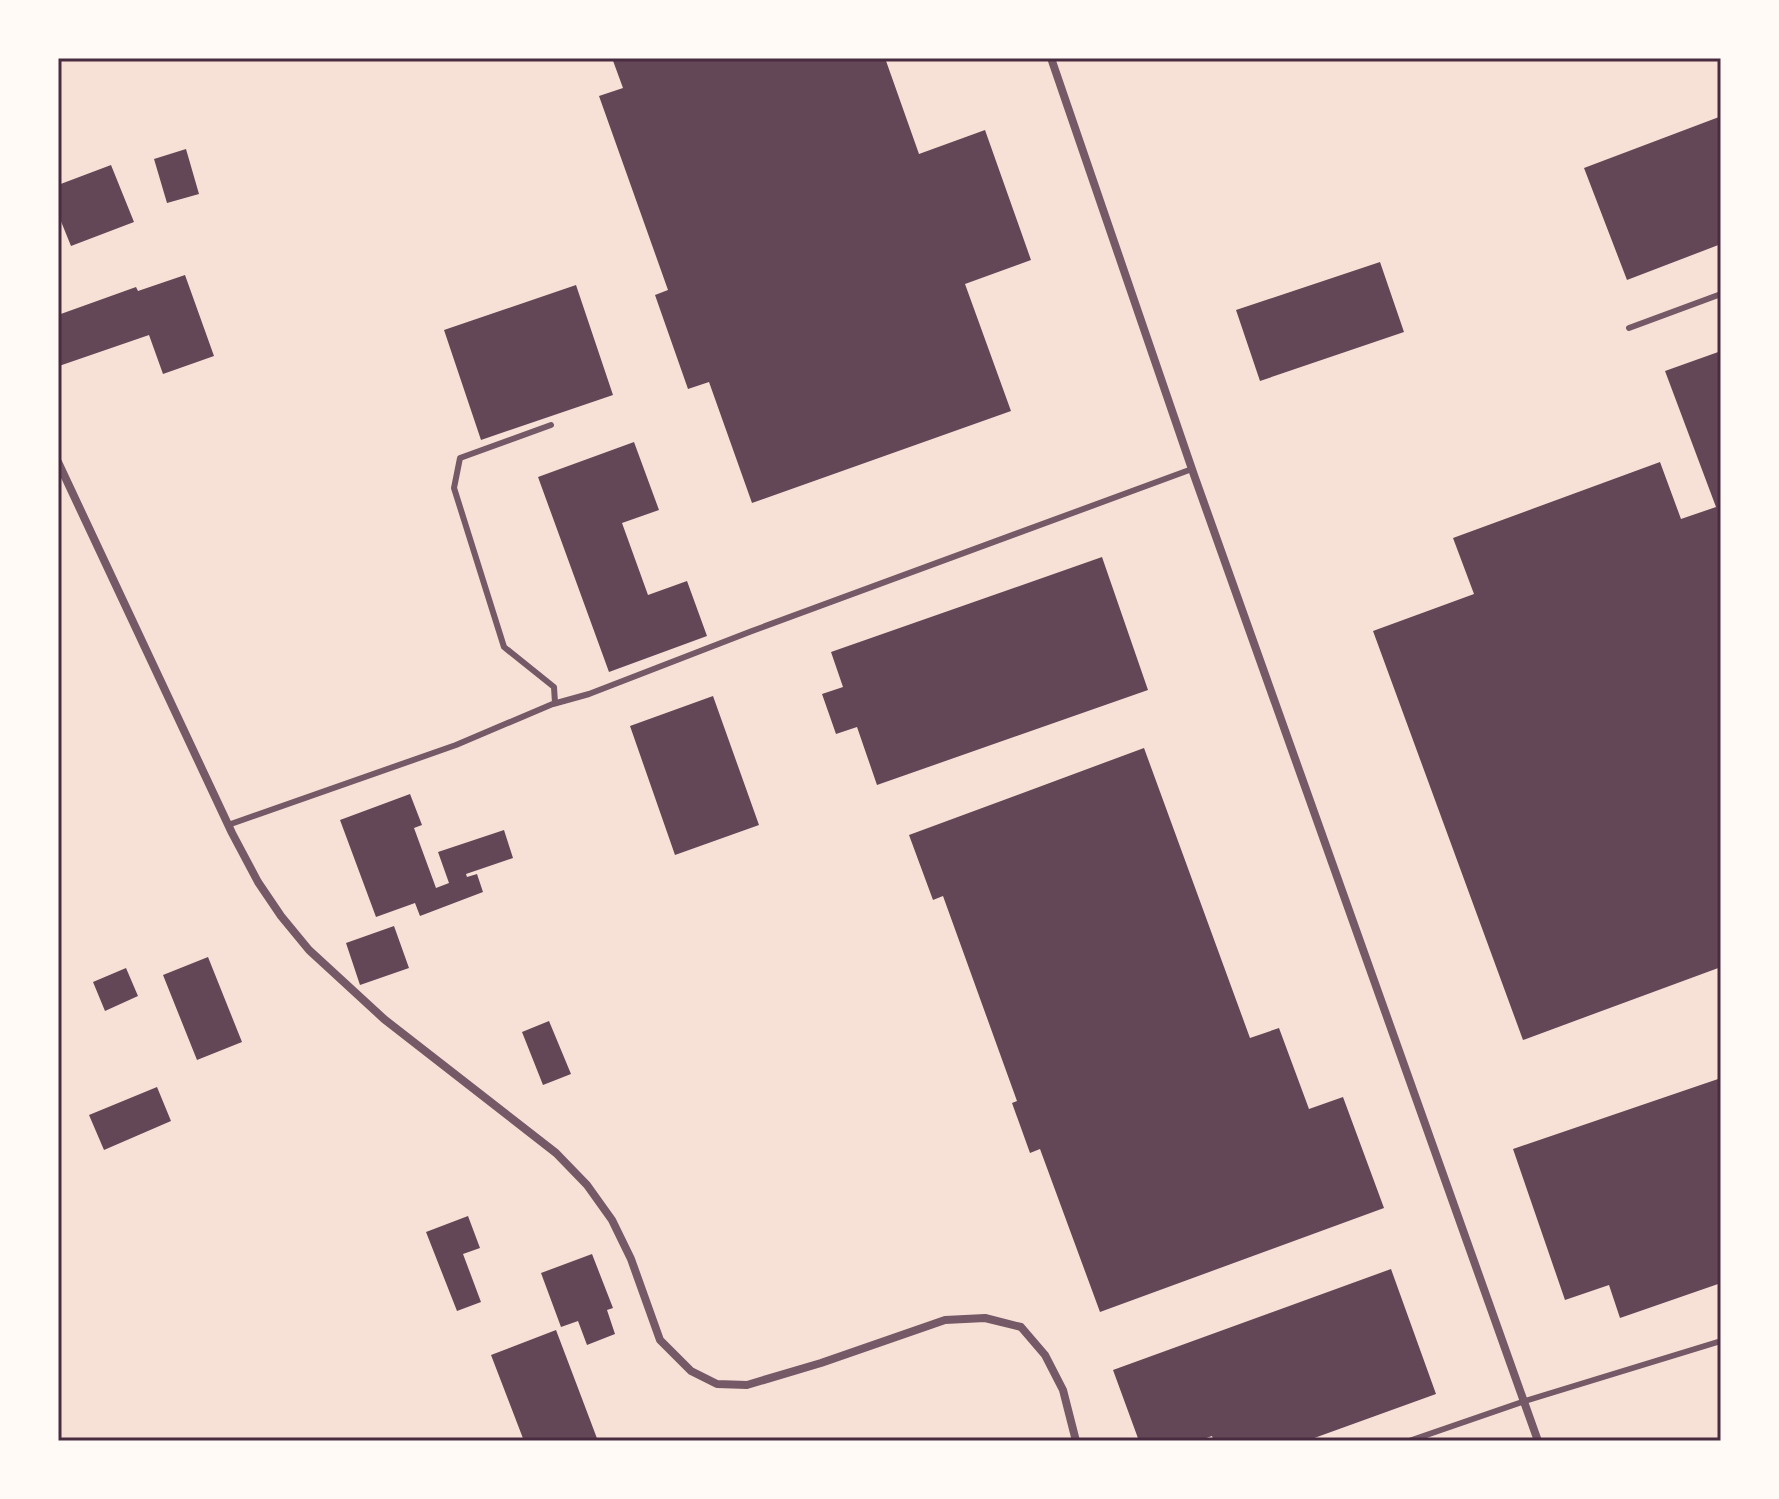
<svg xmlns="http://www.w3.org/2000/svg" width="1779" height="1499" font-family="Manrope,sans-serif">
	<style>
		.building { fill: #644757 }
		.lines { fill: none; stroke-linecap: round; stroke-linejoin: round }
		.service { stroke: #755966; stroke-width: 6 }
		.minor { stroke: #755966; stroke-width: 8 }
		.neatline { fill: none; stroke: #4a2c40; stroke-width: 3 }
	</style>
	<rect width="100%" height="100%" fill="#f7e1d7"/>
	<path class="building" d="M 612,58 L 885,58 L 919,154 L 985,130 L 1031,260 L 965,284 L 1011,411 L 752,503 L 709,382 L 688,389 L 655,295 L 668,290 L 599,96 L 623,88 Z
		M 1719,117 L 1721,244 L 1627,280 L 1584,168 Z
		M 186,149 L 199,194 L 167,203 L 154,159 Z
		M 111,165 L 134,222 L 71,246 L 58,214 L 58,185 Z
		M 1380,262 L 1404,332 L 1260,381 L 1236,310 Z
		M 185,275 L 214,356 L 163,374 L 149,335 L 59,366 L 58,315 L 136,287 L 138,291 Z
		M 576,285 L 613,395 L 481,440 L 444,330 Z
		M 1721,351 L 1721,967 L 1523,1040 L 1373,631 L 1474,594 L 1453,538 L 1660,462 L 1681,519 L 1716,507 L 1665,371 Z
		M 634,442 L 659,510 L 622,523 L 648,595 L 687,581 L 707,636 L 609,672 L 538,477 Z
		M 1102,557 L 1148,690 L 877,785 L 857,727 L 836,734 L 822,694 L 843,687 L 831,652 Z
		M 713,696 L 759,825 L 675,855 L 630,726 Z
		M 1144,748 L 1250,1038 L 1279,1028 L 1309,1109 L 1343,1097 L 1384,1208 L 1100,1312 L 1040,1149 L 1030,1153 L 1012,1103 L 1017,1101 L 943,896 L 933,900 L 909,835 Z
		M 410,794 L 422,825 L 414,828 L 436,888 L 449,883 L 438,852 L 504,830 L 513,858 L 466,874 L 467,877 L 477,874 L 483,892 L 420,916 L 415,903 L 376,917 L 340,820 Z
		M 394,926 L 409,968 L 360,985 L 346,943 Z
		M 208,957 L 242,1042 L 197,1060 L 163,975 Z
		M 126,968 L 138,996 L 105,1011 L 93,982 Z
		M 549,1021 L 571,1074 L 543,1085 L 522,1032 Z
		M 1721,1078 L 1721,1283 L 1620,1318 L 1609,1285 L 1565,1300 L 1513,1149 Z
		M 157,1087 L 171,1121 L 104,1150 L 89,1115 Z
		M 468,1216 L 480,1248 L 463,1254 L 481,1302 L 457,1311 L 426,1232 Z
		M 592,1254 L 613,1308 L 607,1310 L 615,1334 L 587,1345 L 578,1321 L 561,1327 L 541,1273 Z
		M 1391,1269 L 1436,1394 L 1306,1441 L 1214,1441 L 1212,1436 L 1198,1441 L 1139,1441 L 1113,1370 Z
		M 556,1330 L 581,1396 L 598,1441 L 524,1441 L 491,1355 Z"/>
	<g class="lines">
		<path class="service" d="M 1629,328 L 1721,294
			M 553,704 L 589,694 L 752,631 L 1192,469
			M 228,825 L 456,745 L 555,703 L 554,687 L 504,647 L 454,488 L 460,458 L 551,425
			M 1409,1441 L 1525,1401 L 1721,1341"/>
		<path class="minor" d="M 1051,58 L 1194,475 L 1538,1441
			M 58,462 L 232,833 L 258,882 L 281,916 L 309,950 L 384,1019 L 556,1153 L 587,1185 L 612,1220 L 631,1259 L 660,1340 L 691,1371 L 717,1384 L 747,1385 L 821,1363 L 945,1320 L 985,1318 L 1021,1327 L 1045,1355 L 1063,1390 L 1076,1441"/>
	</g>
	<rect width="1779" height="1499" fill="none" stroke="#fffaf5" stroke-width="120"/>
	<rect x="60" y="60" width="1659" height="1379" class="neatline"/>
</svg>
